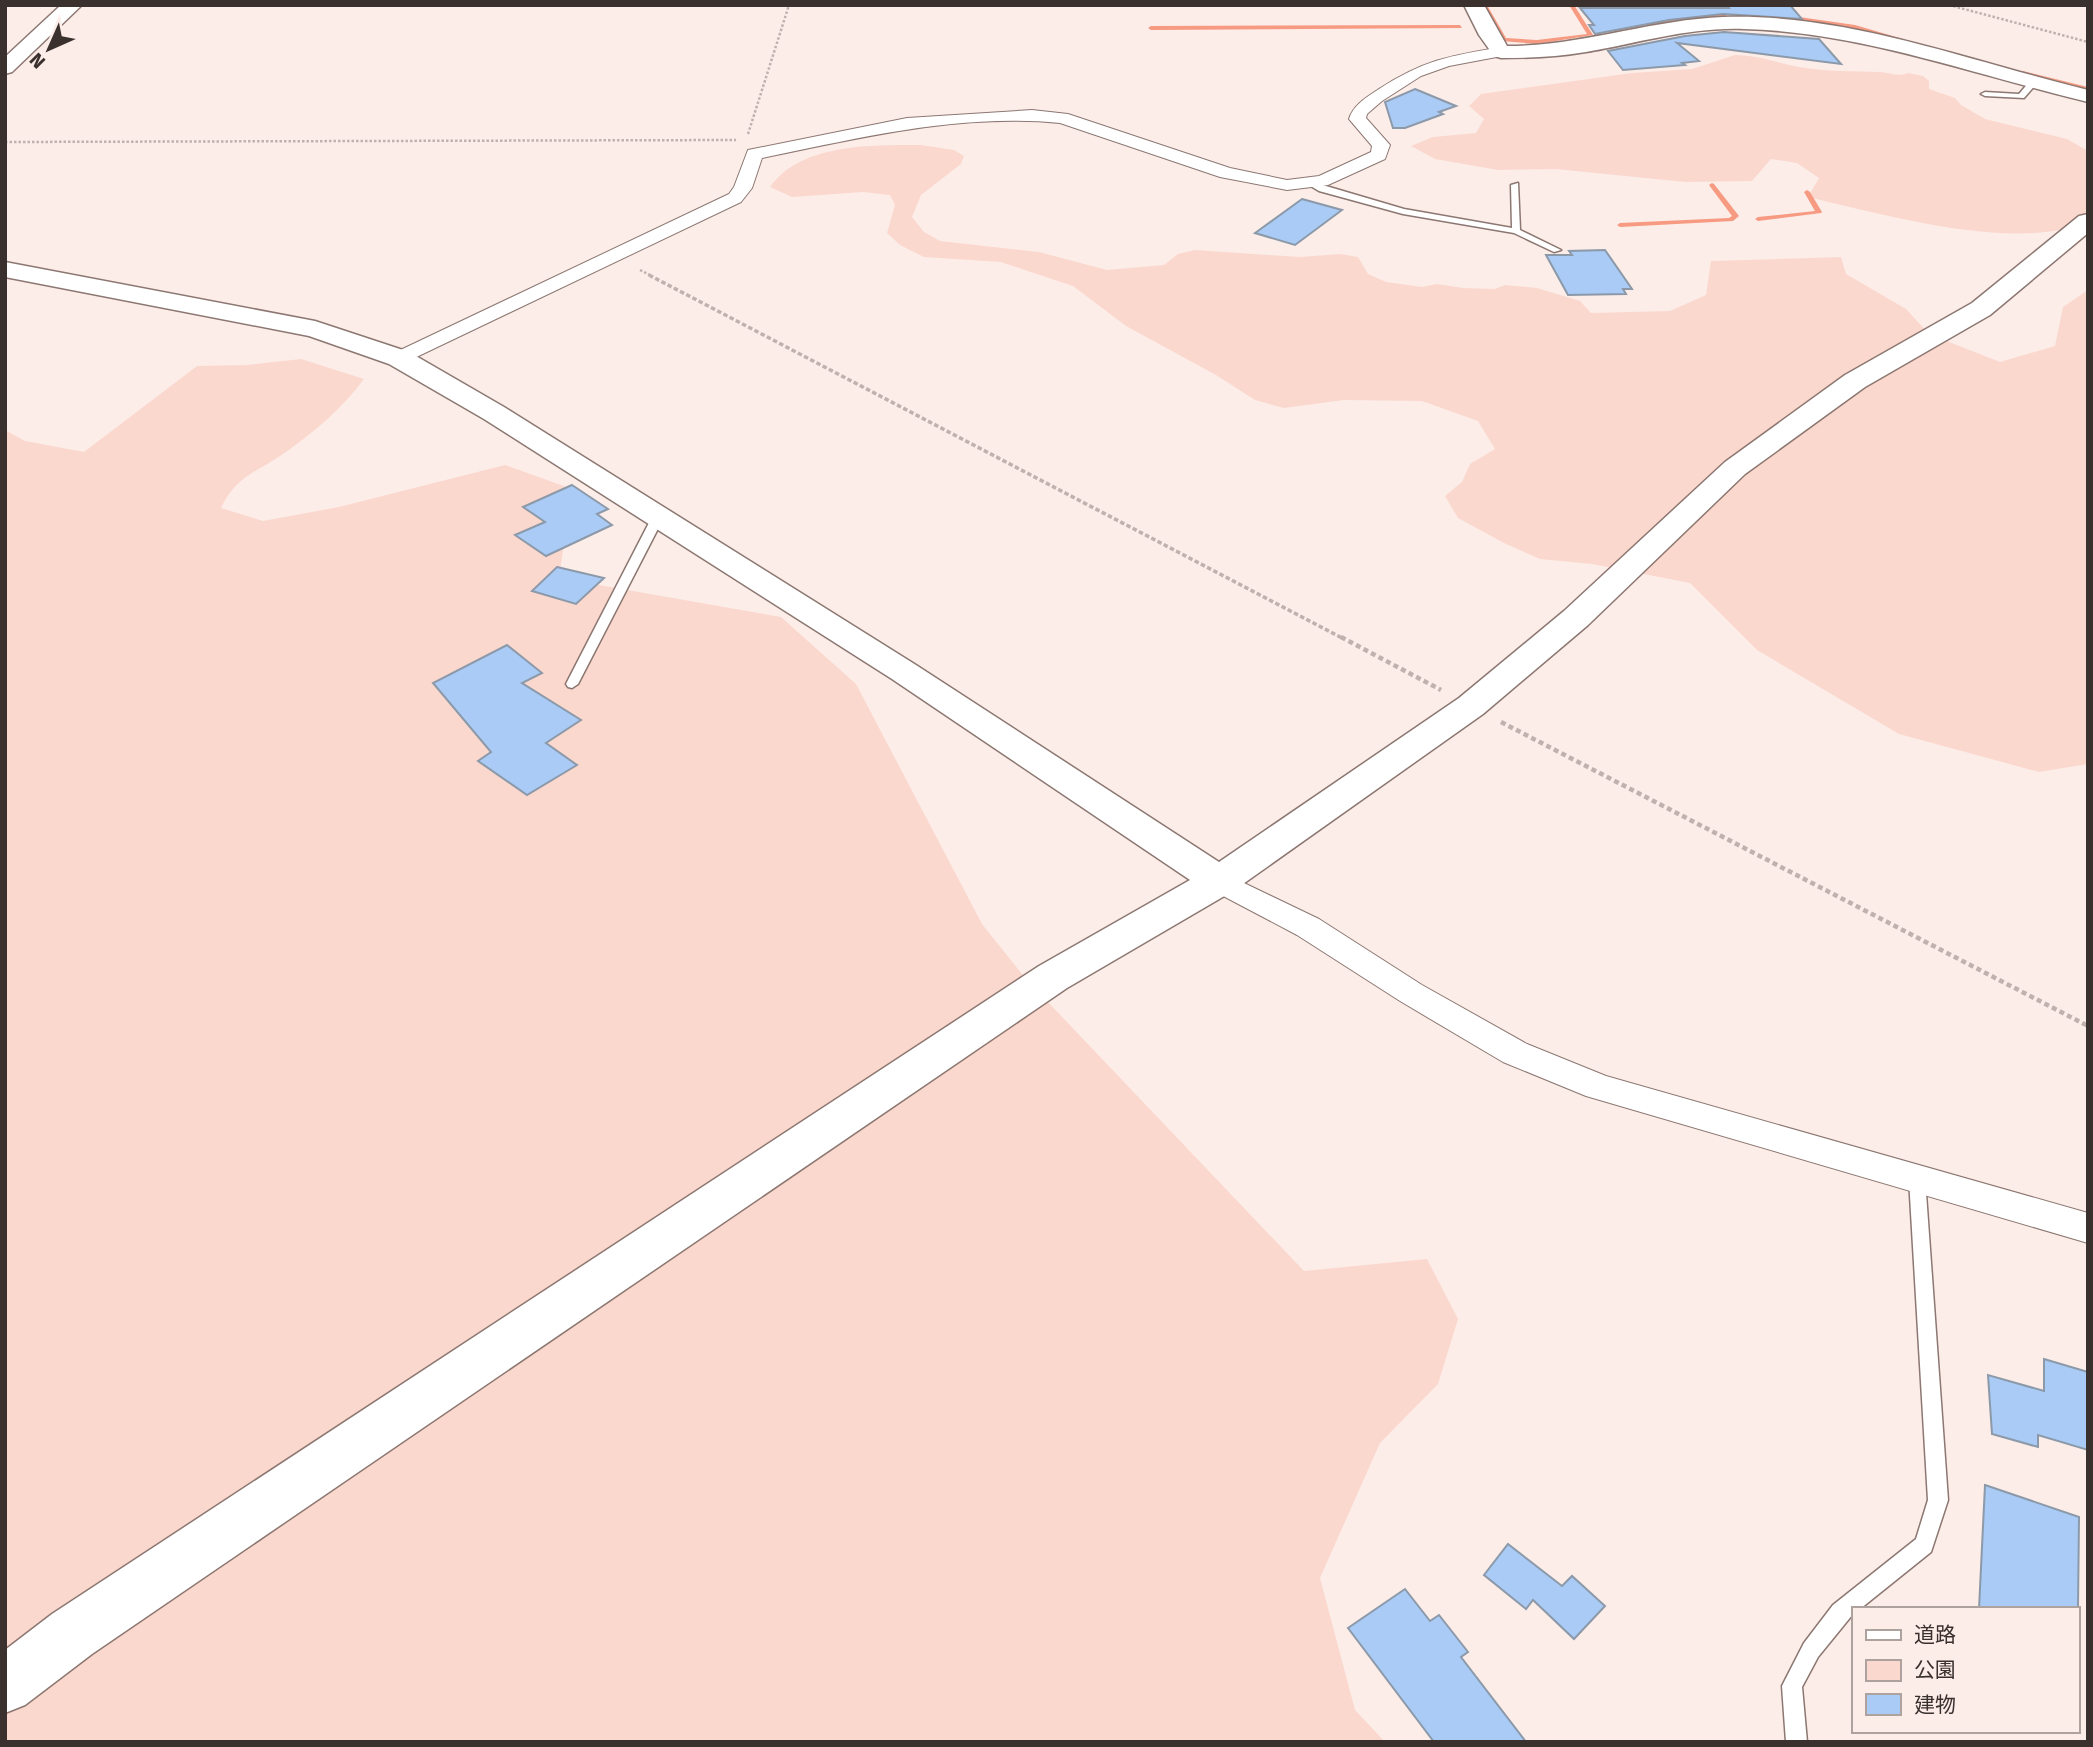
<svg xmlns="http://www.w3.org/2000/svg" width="2093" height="1747" font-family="'Fira Sans','Noto Sans JP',sans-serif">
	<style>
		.green { fill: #fbd8ce }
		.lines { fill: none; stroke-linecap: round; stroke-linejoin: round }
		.stream { fill: #f79a82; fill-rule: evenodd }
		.building { fill: #a9cbf5; stroke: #8c99a9; stroke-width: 2 }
		.lane-casing { stroke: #8c7771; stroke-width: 3 }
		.street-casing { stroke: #8c7771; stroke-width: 2 }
		.secondary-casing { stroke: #8c7771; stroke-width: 3 }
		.path-far2 { stroke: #beb1ae; stroke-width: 2.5; stroke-dasharray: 2.5 2; stroke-linecap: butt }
		.path-far1 { stroke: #beb1ae; stroke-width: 3.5; stroke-dasharray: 4.5 2.5; stroke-linecap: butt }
		.path { stroke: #beb1ae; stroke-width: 4.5; stroke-dasharray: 5 3.5; stroke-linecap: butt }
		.lane { fill: #fff; fill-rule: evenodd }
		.street { fill: #fff; fill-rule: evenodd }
		.secondary { fill: #fff; fill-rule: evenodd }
	</style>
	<rect width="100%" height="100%" fill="#fcede9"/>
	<path class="green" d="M 1735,55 C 1758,55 1777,63 1799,67 C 1827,72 1854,71 1881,72 C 1890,73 1899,77 1908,73 L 1923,76 L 1929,81 L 1929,89 L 1955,98 L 1961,105 L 1985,119 L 2067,139 L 2088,151 L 2088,214 C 2078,221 2066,230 2054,231 C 1981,242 1880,214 1808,197 L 1819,178 L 1797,163 L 1771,159 L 1752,181 L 1685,182 L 1556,169 L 1498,170 L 1435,159 L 1411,146 L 1433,137 L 1476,133 L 1484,119 L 1469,106 L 1481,94 L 1632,73 L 1692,69 Z
		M 921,145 L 954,150 L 964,156 L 961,164 L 921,195 L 912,217 L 924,232 L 940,241 L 1039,252 L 1107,270 L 1164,265 L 1178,254 L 1195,250 L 1300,257 L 1340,254 L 1358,257 L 1368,274 L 1386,282 L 1422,287 L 1437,284 L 1463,288 L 1495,289 L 1505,285 L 1537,288 L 1580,301 L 1591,313 L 1670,311 L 1706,295 L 1711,261 L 1841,257 L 1846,274 L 1906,309 L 1929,334 L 2000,362 L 2055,346 L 2063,307 L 2088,290 L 2088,764 L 2039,772 L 1899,734 L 1757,650 L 1690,583 L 1592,564 L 1540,559 L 1504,543 L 1458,518 L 1445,496 L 1462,482 L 1470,464 L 1495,449 L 1478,421 L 1422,401 L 1344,400 L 1284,408 L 1255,400 L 1216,375 L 1126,326 L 1073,286 L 1001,262 L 924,257 L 900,245 L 887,233 L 895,205 L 890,195 L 863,192 L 792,197 L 770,187 C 801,143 873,145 921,145 Z
		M 301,359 L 364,379 C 342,409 311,435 280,456 C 253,474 237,476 221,508 L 263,521 L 339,507 L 505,465 L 572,489 L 559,578 L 781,617 L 856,684 L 982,924 L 1026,979 L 1304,1271 L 1427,1259 L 1458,1319 L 1438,1384 L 1380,1443 L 1320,1578 L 1355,1710 L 1385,1742 L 5,1742 L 5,430 L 25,441 L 84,452 L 197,366 L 248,365 Z"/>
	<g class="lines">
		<path class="stream" d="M 1482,5 L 1487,5 L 1506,38 L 1537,40 L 1587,34 L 1569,5 L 1574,5 L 1593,35 L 1537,44 L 1502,41 Z
			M 1620,5 L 1625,5 L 1627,8 L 1622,9 Z
			M 1724,13 L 1726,16 L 1647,26 L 1644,24 Z
			M 1739,14 L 1762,14 L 1765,16 L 1762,18 L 1741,17 Z
			M 1785,15 L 1855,25 L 1920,44 L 1917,46 L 1855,29 L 1783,18 Z
			M 1460,25 L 1462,28 L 1151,30 L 1148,28 L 1151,26 Z
			M 2023,71 L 2088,87 L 2088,91 L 2021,74 L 2021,72 Z
			M 1712,183 L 1714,184 L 1739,216 L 1733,221 L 1620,227 L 1617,225 L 1620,223 L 1729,218 L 1732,216 L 1709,185 Z
			M 1807,190 L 1810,192 L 1822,212 L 1821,213 L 1758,221 L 1755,219 L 1758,217 L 1815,211 L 1804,192 Z"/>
	</g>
	<path class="building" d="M 1727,5 L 1790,5 L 1802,19 L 1723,14 L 1669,20 L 1595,34 L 1589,25 L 1594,25 L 1580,8 L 1729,8 Z
		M 1724,32 L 1819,39 L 1841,64 L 1677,43 L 1699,61 L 1682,63 L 1685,65 L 1623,70 L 1608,51 L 1685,36 Z
		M 1415,89 L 1456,106 L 1439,112 L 1443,114 L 1405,128 L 1393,128 L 1385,102 Z
		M 1302,199 L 1342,210 L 1295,245 L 1255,233 Z
		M 1605,250 L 1632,289 L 1623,289 L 1626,294 L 1568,295 L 1546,255 L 1572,255 L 1569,251 Z
		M 572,485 L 608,509 L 597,514 L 612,525 L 546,556 L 515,535 L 545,522 L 523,507 Z
		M 557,567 L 604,578 L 576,604 L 532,591 Z
		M 507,645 L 542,673 L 522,683 L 581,720 L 546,743 L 577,765 L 527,795 L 478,761 L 491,752 L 433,683 Z
		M 2044,1359 L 2088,1372 L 2088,1450 L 2038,1435 L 2038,1447 L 1992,1434 L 1988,1375 L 2044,1391 Z
		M 1985,1485 L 2079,1517 L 2078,1609 L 1979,1609 Z
		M 1508,1544 L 1562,1586 L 1572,1576 L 1605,1606 L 1574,1639 L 1533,1600 L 1526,1609 L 1484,1575 Z
		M 1405,1589 L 1430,1621 L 1439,1615 L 1468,1652 L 1461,1657 L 1526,1742 L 1434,1742 L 1348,1628 Z"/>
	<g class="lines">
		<defs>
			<path id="lane" d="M 2030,81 L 2037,83 L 2024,98 L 1985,96 L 1981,94 L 1985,92 L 2019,94 Z
				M 1309,181 L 1404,209 L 1512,228 L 1511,185 L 1518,183 L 1520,230 L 1561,250 L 1554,252 L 1514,233 L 1403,214 L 1319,191 L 1309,185 Z
				M 658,514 L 664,517 L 578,684 L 572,688 L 568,687 L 566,684 L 652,517 Z
				M 1917,1172 L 1923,1174 L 1925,1179 L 1948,1500 L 1931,1552 L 1860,1609 L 1853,1609 L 1853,1614 L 1818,1657 L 1802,1687 L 1807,1742 L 1786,1742 L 1782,1686 L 1804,1643 L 1833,1605 L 1916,1539 L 1928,1500 L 1909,1179 L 1911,1174 Z"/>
			<path id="street" d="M 1501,47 L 1507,49 L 1509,52 L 1507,55 L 1449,66 L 1421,76 L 1382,101 L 1367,114 L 1366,118 L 1390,145 L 1385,159 L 1328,185 L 1287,190 L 1220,177 L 1060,123 C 960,113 859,138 762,158 L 752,188 L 741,202 L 406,362 L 392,362 L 389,358 L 392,354 L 729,194 L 734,187 L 748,150 L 907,118 L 1032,110 L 1068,114 L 1230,168 L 1287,180 L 1319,176 L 1371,152 L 1372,146 L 1349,119 C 1353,105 1367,97 1379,89 C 1424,60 1449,56 1501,47 Z
				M 1219,871 L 1319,919 L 1422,985 L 1527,1044 L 1606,1076 L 2088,1213 L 2088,1243 L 1586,1096 L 1503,1062 L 1400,1001 L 1297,935 L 1208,888 L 1204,881 L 1208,874 Z"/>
			<path id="secondary" d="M 61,5 L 82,5 L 12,72 L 5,74 L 5,57 Z
				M 1464,5 L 1484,5 L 1507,46 C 1581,46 1650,20 1723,17 C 1847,13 1969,61 2088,90 L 2088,102 C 1975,75 1862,32 1744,29 C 1690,27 1639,43 1586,52 C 1558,57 1530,58 1501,58 L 1494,56 L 1479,35 Z
				M 2088,214 L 2088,233 L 1990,315 L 1865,387 L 1745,474 L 1588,625 L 1483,714 L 1233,891 L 1067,988 L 92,1654 L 25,1705 L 5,1713 L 5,1650 L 52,1614 L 1039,966 L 1190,880 L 892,679 L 484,419 L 389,364 L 309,336 L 5,277 L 5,262 L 315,321 L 409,352 L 504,407 L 916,665 L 1219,862 L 1459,698 L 1564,611 L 1725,462 L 1845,375 L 1972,303 L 2079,216 Z"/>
		</defs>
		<use href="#lane" class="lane-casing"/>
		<use href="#street" class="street-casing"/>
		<use href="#secondary" class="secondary-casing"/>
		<path class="path-far2" d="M 1949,5 L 2088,42
			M 748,134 L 789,5
			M 5,142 L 736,140
			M 640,270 L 652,276"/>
		<path class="path-far1" d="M 649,275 L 1344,639"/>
		<path class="path" d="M 1341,637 L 1441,690
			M 1501,722 L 2088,1026"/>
		<use href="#lane" class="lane"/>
		<use href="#street" class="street"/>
		<use href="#secondary" class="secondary"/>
	</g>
	<rect width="2093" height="1747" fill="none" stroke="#3a312e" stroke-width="14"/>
	<rect x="1852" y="1607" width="228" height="126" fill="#fcede9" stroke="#aea29e" stroke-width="2"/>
	<rect x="1866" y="1630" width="35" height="10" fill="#ffffff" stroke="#aea29e" stroke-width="2"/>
	<text x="1914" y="1642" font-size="21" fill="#3a312e">道路</text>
	<rect x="1866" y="1660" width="35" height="21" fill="#fbd8ce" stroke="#aea29e" stroke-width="2"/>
	<text x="1914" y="1677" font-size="21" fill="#3a312e">公園</text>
	<rect x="1866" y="1694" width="35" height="21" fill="#a9cbf5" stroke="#aea29e" stroke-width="2"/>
	<text x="1914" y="1712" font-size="21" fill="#3a312e">建物</text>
	<g transform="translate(49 49) rotate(225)" stroke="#fcede9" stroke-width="5" paint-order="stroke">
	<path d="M0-5L12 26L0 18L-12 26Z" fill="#3a312e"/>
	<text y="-10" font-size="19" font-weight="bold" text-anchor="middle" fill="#3a312e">N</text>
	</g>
</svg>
